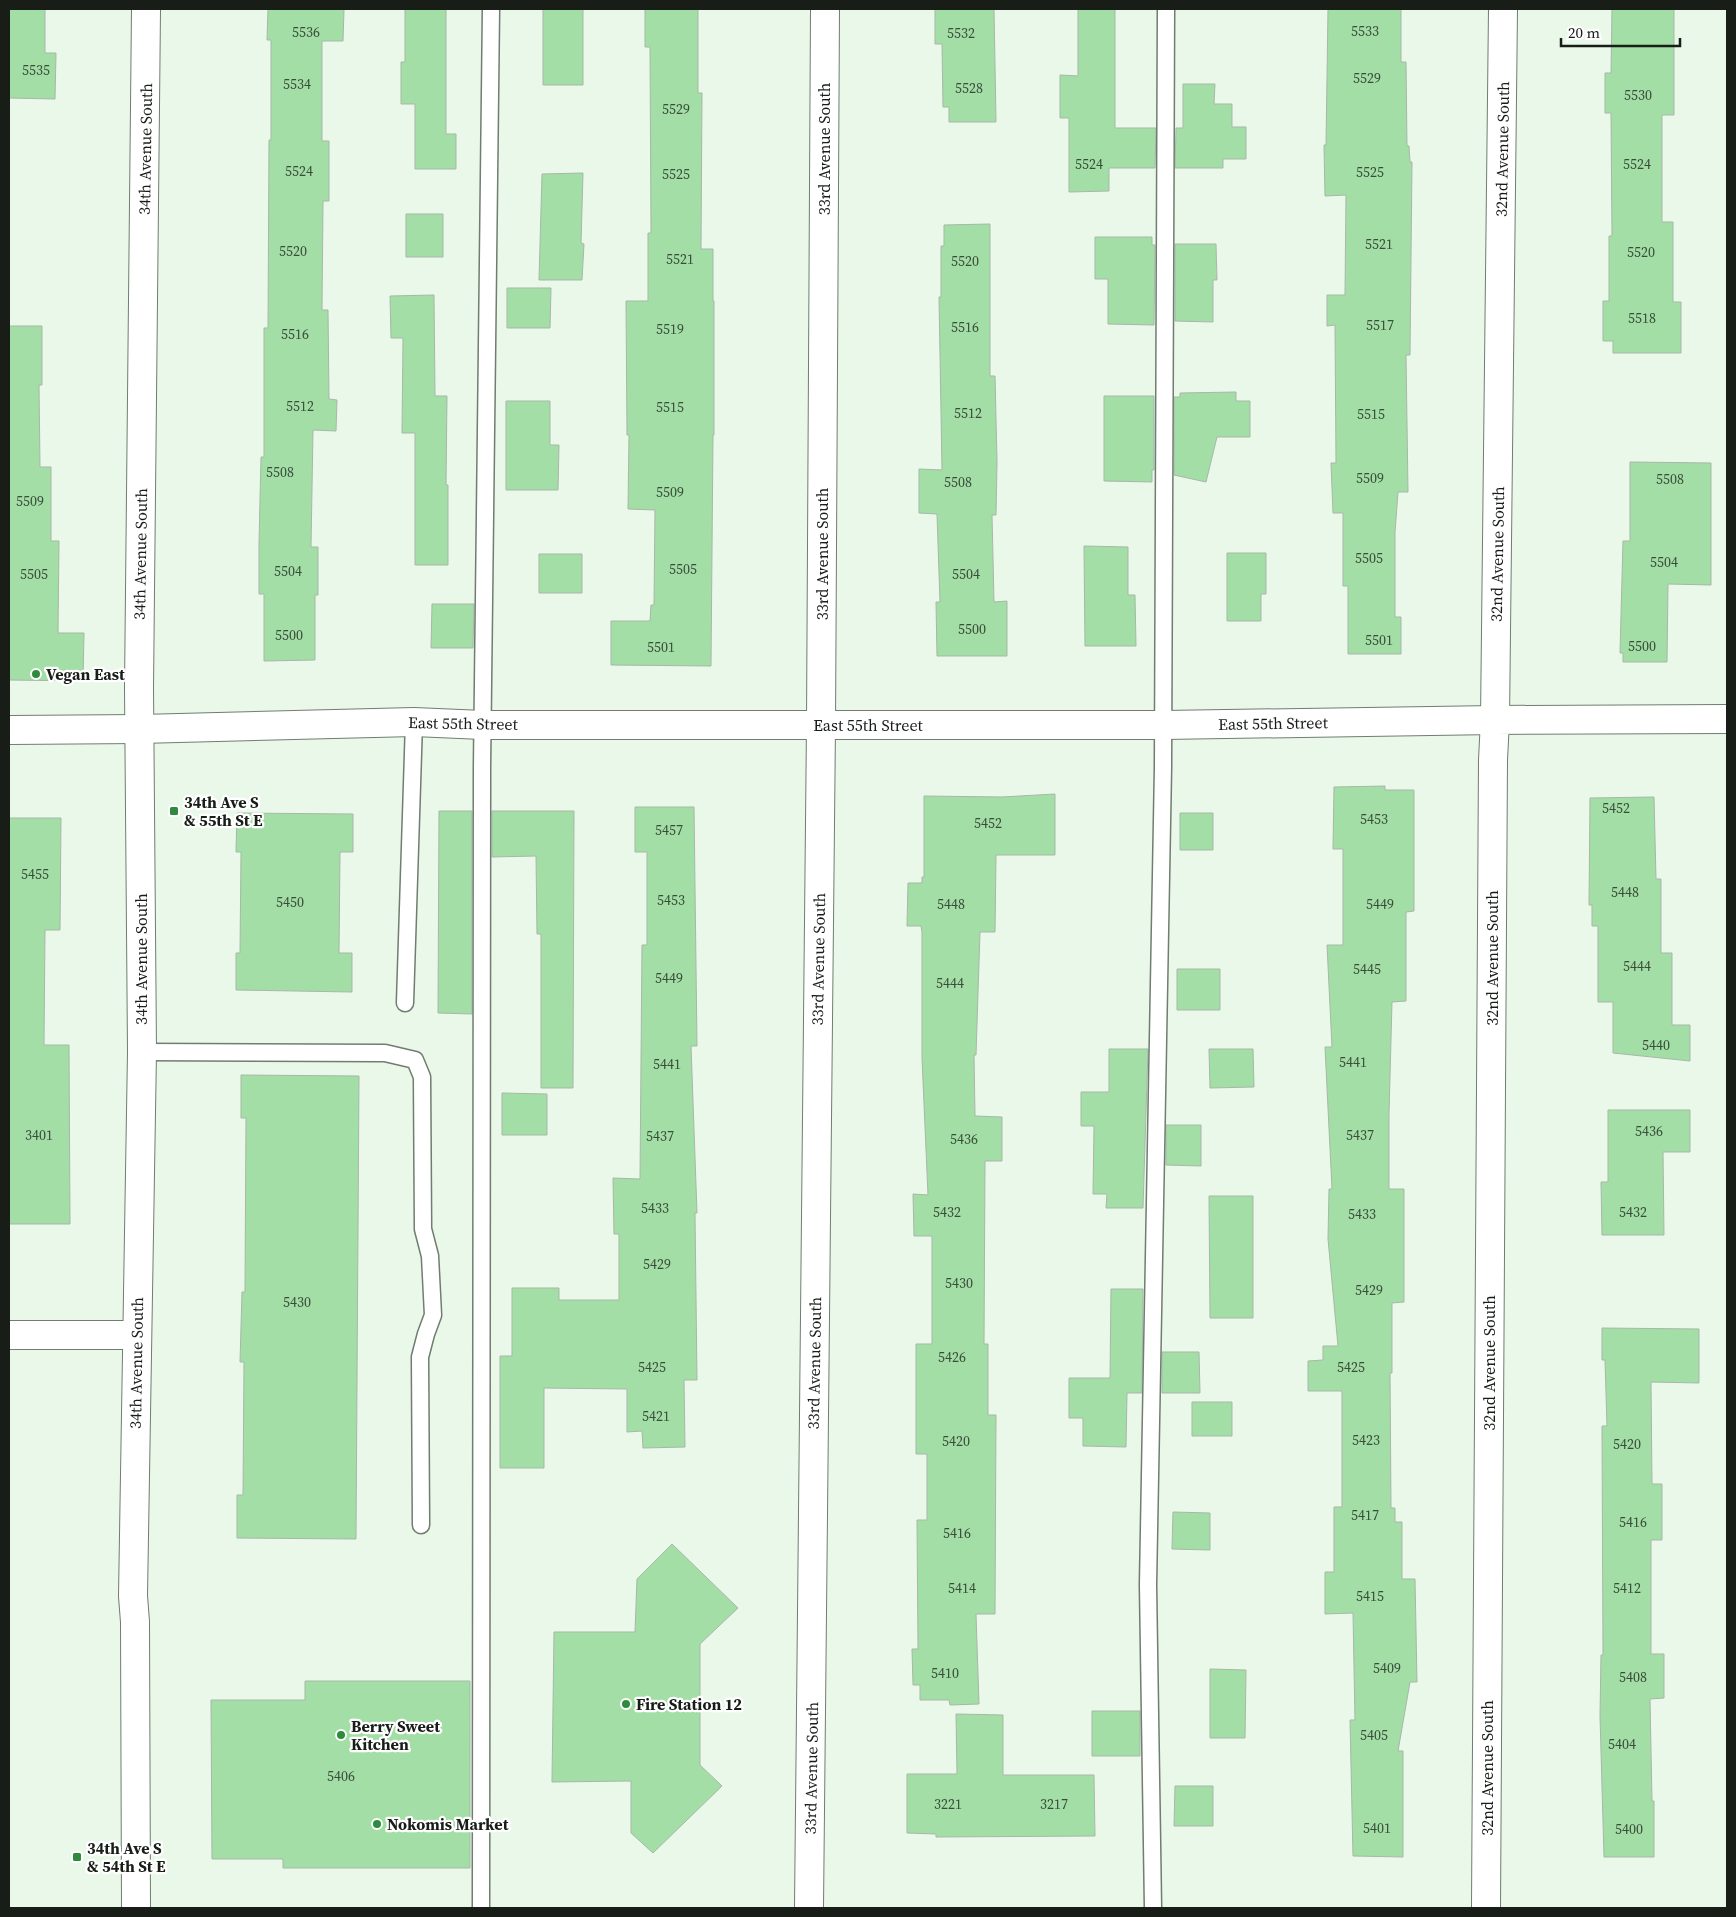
<svg xmlns="http://www.w3.org/2000/svg" width="1736" height="1917" font-family="'Source Serif 4',serif">
	<style>
		.building { fill: #a2dea5; stroke: #a9b7a9 }
		.lines { fill: none; stroke-linecap: round; stroke-linejoin: round }
		.service-casing { stroke: #707d70; stroke-width: 19 }
		.minor-casing { stroke: #707d70; stroke-width: 30 }
		.tertiary-casing { stroke: #707d70; stroke-width: 30 }
		.service { stroke: #fff; stroke-width: 16 }
		.minor { stroke: #fff; stroke-width: 28 }
		.tertiary { stroke: #fff; stroke-width: 28 }
		.poi-dot { fill: #2e8a3c; stroke: #fff; stroke-width: 2 }
		.labels { text-anchor: middle; dominant-baseline: central; stroke-width: 4.5; stroke-linejoin: round; paint-order: stroke }
		.number-label { font-size: 14px; fill: #3a4d3b }
		.street-label { font-size: 16px; fill: #181d18; stroke: #fff }
		.poi-label { font-size: 16px; font-weight: bold; fill: #181d18; stroke: #fff; text-anchor: start }
	</style>
	<rect width="100%" height="100%" fill="#e9f8e9"/>
	<path class="building" d="M 9,9 L 45,9 L 45,53 L 56,53 L 55,99 L 9,98 Z
		M 268,9 L 344,9 L 343,41 L 322,41 L 322,141 L 329,141 L 329,201 L 323,201 L 322,310 L 328,310 L 329,399 L 337,400 L 336,431 L 313,430 L 311,547 L 318,547 L 318,595 L 315,595 L 315,660 L 264,661 L 264,594 L 259,594 L 259,544 L 261,457 L 264,457 L 264,328 L 268,328 L 269,140 L 271,140 L 271,40 L 267,40 Z
		M 405,9 L 446,9 L 446,134 L 456,134 L 456,169 L 415,169 L 415,104 L 401,104 L 401,62 L 405,62 Z
		M 543,9 L 583,9 L 583,85 L 543,85 Z
		M 645,9 L 698,9 L 698,93 L 702,93 L 701,249 L 713,249 L 713,301 L 714,301 L 714,435 L 713,435 L 711,666 L 611,665 L 611,621 L 650,621 L 651,605 L 654,605 L 655,510 L 628,509 L 629,435 L 627,435 L 626,301 L 648,301 L 648,233 L 651,233 L 650,47 L 645,47 Z
		M 935,9 L 994,9 L 996,122 L 949,122 L 949,107 L 943,107 L 942,44 L 935,44 Z
		M 1078,9 L 1115,9 L 1115,128 L 1156,128 L 1155,168 L 1109,168 L 1109,191 L 1069,192 L 1069,118 L 1060,118 L 1060,75 L 1078,76 Z
		M 1328,9 L 1401,9 L 1401,62 L 1406,62 L 1407,146 L 1409,146 L 1410,162 L 1412,162 L 1410,355 L 1406,355 L 1408,492 L 1398,492 L 1395,532 L 1395,617 L 1401,617 L 1401,654 L 1348,654 L 1348,586 L 1343,586 L 1343,513 L 1333,513 L 1331,463 L 1336,463 L 1335,325 L 1327,326 L 1327,295 L 1345,295 L 1346,195 L 1325,196 L 1324,145 L 1326,145 Z
		M 1612,9 L 1674,9 L 1674,115 L 1662,115 L 1662,222 L 1673,222 L 1673,302 L 1681,302 L 1681,353 L 1613,353 L 1613,341 L 1603,341 L 1603,301 L 1609,301 L 1609,236 L 1612,236 L 1611,113 L 1605,113 L 1605,73 L 1611,73 Z
		M 1183,84 L 1215,84 L 1214,104 L 1232,104 L 1232,127 L 1246,127 L 1246,159 L 1223,159 L 1223,168 L 1175,168 L 1176,128 L 1183,128 Z
		M 583,173 L 581,243 L 584,244 L 582,280 L 539,280 L 542,174 Z
		M 406,214 L 443,214 L 443,257 L 406,257 Z
		M 990,224 L 990,376 L 995,376 L 997,462 L 996,515 L 992,515 L 994,602 L 1007,601 L 1007,656 L 937,656 L 936,602 L 940,602 L 937,514 L 919,513 L 919,469 L 942,470 L 939,297 L 941,297 L 941,246 L 944,246 L 944,225 Z
		M 1095,237 L 1152,237 L 1152,245 L 1155,245 L 1154,325 L 1108,324 L 1108,279 L 1095,279 Z
		M 1175,244 L 1216,244 L 1217,280 L 1213,280 L 1213,322 L 1175,321 Z
		M 507,288 L 551,288 L 550,328 L 507,328 Z
		M 434,295 L 435,396 L 447,396 L 446,485 L 448,485 L 448,565 L 415,565 L 415,433 L 402,433 L 403,338 L 391,338 L 390,296 Z
		M 9,326 L 42,326 L 42,385 L 39,385 L 40,467 L 51,467 L 51,541 L 59,541 L 58,633 L 84,633 L 83,681 L 9,680 Z
		M 1236,392 L 1236,401 L 1250,401 L 1250,437 L 1217,437 L 1206,482 L 1174,475 L 1174,397 L 1180,397 L 1180,393 Z
		M 1104,396 L 1154,396 L 1154,470 L 1152,470 L 1152,482 L 1104,481 Z
		M 506,401 L 550,401 L 550,445 L 559,445 L 558,490 L 506,490 Z
		M 1630,462 L 1711,463 L 1711,585 L 1668,584 L 1667,662 L 1623,662 L 1623,653 L 1620,653 L 1623,541 L 1630,541 Z
		M 1084,546 L 1128,547 L 1128,595 L 1135,595 L 1136,646 L 1085,646 Z
		M 1227,553 L 1266,553 L 1266,594 L 1261,594 L 1261,621 L 1227,621 Z
		M 539,554 L 582,554 L 582,593 L 539,593 Z
		M 432,604 L 474,604 L 473,648 L 431,648 Z
		M 1385,786 L 1385,790 L 1414,790 L 1414,911 L 1406,912 L 1406,1001 L 1392,1002 L 1389,1114 L 1389,1189 L 1404,1189 L 1404,1302 L 1392,1303 L 1392,1373 L 1390,1373 L 1391,1508 L 1395,1508 L 1395,1522 L 1402,1522 L 1402,1579 L 1415,1579 L 1417,1682 L 1410,1682 L 1398,1751 L 1403,1751 L 1403,1857 L 1353,1856 L 1350,1720 L 1355,1720 L 1353,1613 L 1325,1614 L 1325,1572 L 1334,1572 L 1334,1507 L 1342,1507 L 1342,1391 L 1308,1391 L 1308,1361 L 1323,1360 L 1323,1346 L 1338,1346 L 1328,1239 L 1329,1189 L 1332,1189 L 1325,1047 L 1332,1047 L 1327,945 L 1343,945 L 1343,849 L 1333,849 L 1334,787 Z
		M 1055,794 L 1055,855 L 996,855 L 995,932 L 980,932 L 976,1055 L 974,1055 L 975,1116 L 1002,1117 L 1002,1161 L 985,1161 L 984,1344 L 988,1344 L 988,1415 L 996,1415 L 995,1614 L 976,1614 L 979,1704 L 950,1705 L 949,1700 L 920,1700 L 920,1685 L 913,1685 L 912,1649 L 918,1649 L 917,1520 L 927,1520 L 927,1454 L 916,1454 L 916,1344 L 932,1344 L 932,1236 L 914,1236 L 913,1194 L 928,1195 L 922,1058 L 922,932 L 921,926 L 907,926 L 908,883 L 922,883 L 922,877 L 924,877 L 924,796 L 1002,797 Z
		M 1654,797 L 1656,879 L 1661,879 L 1661,953 L 1672,953 L 1672,1025 L 1690,1025 L 1690,1061 L 1613,1053 L 1613,1002 L 1598,1002 L 1598,926 L 1592,926 L 1592,905 L 1589,905 L 1590,798 Z
		M 635,807 L 694,807 L 697,1046 L 691,1046 L 697,1213 L 695,1213 L 697,1380 L 684,1380 L 685,1447 L 643,1448 L 642,1431 L 627,1432 L 627,1389 L 544,1388 L 544,1468 L 500,1468 L 500,1356 L 512,1356 L 512,1288 L 559,1288 L 559,1300 L 619,1300 L 619,1234 L 614,1234 L 613,1178 L 640,1179 L 642,945 L 647,945 L 647,852 L 635,852 Z
		M 439,811 L 472,811 L 472,1014 L 438,1013 Z
		M 492,811 L 574,811 L 573,1088 L 541,1088 L 541,934 L 537,934 L 536,856 L 492,857 Z
		M 237,813 L 353,814 L 353,852 L 340,852 L 339,953 L 352,953 L 352,992 L 236,990 L 236,953 L 240,953 L 241,852 L 236,852 Z
		M 1180,813 L 1213,813 L 1213,850 L 1180,850 Z
		M 9,818 L 61,818 L 60,930 L 45,930 L 44,1045 L 69,1045 L 70,1224 L 9,1224 Z
		M 1177,969 L 1220,969 L 1220,1010 L 1177,1010 Z
		M 1109,1049 L 1148,1049 L 1143,1208 L 1106,1208 L 1107,1194 L 1093,1194 L 1094,1126 L 1081,1126 L 1081,1092 L 1109,1092 Z
		M 1209,1049 L 1253,1049 L 1254,1087 L 1210,1088 Z
		M 241,1075 L 359,1076 L 356,1539 L 237,1538 L 237,1495 L 243,1495 L 244,1362 L 240,1362 L 242,1292 L 245,1292 L 246,1118 L 241,1118 Z
		M 502,1093 L 547,1094 L 547,1135 L 502,1135 Z
		M 1608,1110 L 1690,1110 L 1690,1152 L 1663,1152 L 1664,1235 L 1602,1235 L 1601,1182 L 1608,1182 Z
		M 1166,1125 L 1201,1125 L 1201,1166 L 1166,1165 Z
		M 1209,1196 L 1253,1196 L 1253,1318 L 1210,1318 Z
		M 1111,1289 L 1143,1289 L 1142,1393 L 1127,1393 L 1126,1447 L 1083,1446 L 1083,1418 L 1069,1418 L 1069,1378 L 1110,1378 Z
		M 1602,1328 L 1699,1329 L 1699,1383 L 1651,1382 L 1652,1484 L 1662,1484 L 1662,1540 L 1651,1540 L 1651,1654 L 1664,1654 L 1664,1698 L 1650,1699 L 1652,1801 L 1654,1801 L 1654,1857 L 1604,1857 L 1600,1716 L 1601,1655 L 1603,1655 L 1602,1426 L 1607,1426 L 1605,1360 L 1602,1360 Z
		M 1162,1352 L 1199,1352 L 1200,1393 L 1162,1393 Z
		M 1192,1402 L 1232,1402 L 1232,1436 L 1192,1436 Z
		M 1173,1512 L 1210,1513 L 1210,1550 L 1172,1549 Z
		M 672,1544 L 738,1608 L 700,1644 L 700,1765 L 722,1786 L 653,1853 L 631,1833 L 631,1781 L 552,1782 L 554,1632 L 635,1632 L 637,1579 Z
		M 1210,1669 L 1246,1670 L 1245,1738 L 1210,1738 Z
		M 305,1681 L 470,1681 L 470,1868 L 283,1868 L 283,1859 L 212,1859 L 211,1700 L 305,1700 Z
		M 1092,1711 L 1140,1711 L 1140,1756 L 1092,1756 Z
		M 956,1714 L 1003,1715 L 1003,1775 L 1094,1775 L 1095,1836 L 936,1837 L 936,1834 L 907,1833 L 907,1774 L 957,1774 Z
		M 1175,1786 L 1213,1786 L 1213,1826 L 1174,1826 Z"/>
	<g class="lines">
		<defs>
			<path id="service" d="M 405,1003 L 414,722
				M 142,1052 L 385,1053 L 415,1060 L 422,1077 L 423,1229 L 430,1256 L 433,1315 L 426,1334 L 420,1357 L 421,1525
				M 481,1908 L 482,768 L 491,9
				M 1153,1908 L 1148,1585 L 1163,767 L 1166,9"/>
			<path id="minor" d="M 9,730 L 140,729 L 414,722 L 483,725 L 1164,725 L 1495,720 L 1727,719
				M 9,1335 L 136,1335
				M 809,1908 L 821,725 L 825,9
				M 1486,1908 L 1493,760 L 1495,720 L 1503,9"/>
			<path id="tertiary" d="M 136,1908 L 135,1622 L 133,1596 L 142,1052 L 139,688 L 146,9"/>
		</defs>
		<use href="#service" class="service-casing"/>
		<use href="#minor" class="minor-casing"/>
		<use href="#tertiary" class="tertiary-casing"/>
		<use href="#service" class="service"/>
		<use href="#minor" class="minor"/>
		<use href="#tertiary" class="tertiary"/>
	</g>
	<g class="poi-dot">
		<circle cx="36" cy="674" r="5"/>
		<rect x="169" y="806" width="10" height="10" rx="2.5"/>
		<circle cx="626" cy="1704" r="5"/>
		<circle cx="341" cy="1735" r="5"/>
		<circle cx="377" cy="1824" r="5"/>
		<rect x="72" y="1852" width="10" height="10" rx="2.5"/>
	</g>
	<g class="labels">
		<g class="number-label">
			<text x="1365" y="31">5533</text>
			<text x="306" y="32">5536</text>
			<text x="961" y="33">5532</text>
			<text x="36" y="70">5535</text>
			<text x="1367" y="78">5529</text>
			<text x="297" y="84">5534</text>
			<text x="969" y="88">5528</text>
			<text x="1638" y="95">5530</text>
			<text x="676" y="109">5529</text>
			<text x="1089" y="164">5524</text>
			<text x="1637" y="164">5524</text>
			<text x="299" y="171">5524</text>
			<text x="1370" y="172">5525</text>
			<text x="676" y="174">5525</text>
			<text x="1379" y="244">5521</text>
			<text x="293" y="251">5520</text>
			<text x="1641" y="252">5520</text>
			<text x="680" y="259">5521</text>
			<text x="965" y="261">5520</text>
			<text x="1642" y="318">5518</text>
			<text x="1380" y="325">5517</text>
			<text x="965" y="327">5516</text>
			<text x="670" y="329">5519</text>
			<text x="295" y="334">5516</text>
			<text x="300" y="406">5512</text>
			<text x="670" y="407">5515</text>
			<text x="968" y="413">5512</text>
			<text x="1371" y="414">5515</text>
			<text x="280" y="472">5508</text>
			<text x="1370" y="478">5509</text>
			<text x="1670" y="479">5508</text>
			<text x="958" y="482">5508</text>
			<text x="670" y="492">5509</text>
			<text x="30" y="501">5509</text>
			<text x="1369" y="558">5505</text>
			<text x="1664" y="562">5504</text>
			<text x="683" y="569">5505</text>
			<text x="288" y="571">5504</text>
			<text x="34" y="574">5505</text>
			<text x="966" y="574">5504</text>
			<text x="972" y="629">5500</text>
			<text x="289" y="635">5500</text>
			<text x="1379" y="640">5501</text>
			<text x="1642" y="646">5500</text>
			<text x="661" y="647">5501</text>
			<text x="1616" y="808">5452</text>
			<text x="1374" y="819">5453</text>
			<text x="988" y="823">5452</text>
			<text x="669" y="830">5457</text>
			<text x="35" y="874">5455</text>
			<text x="1625" y="892">5448</text>
			<text x="671" y="900">5453</text>
			<text x="290" y="902">5450</text>
			<text x="951" y="904">5448</text>
			<text x="1380" y="904">5449</text>
			<text x="1637" y="966">5444</text>
			<text x="1367" y="969">5445</text>
			<text x="669" y="978">5449</text>
			<text x="950" y="983">5444</text>
			<text x="1656" y="1045">5440</text>
			<text x="1353" y="1062">5441</text>
			<text x="667" y="1064">5441</text>
			<text x="1649" y="1131">5436</text>
			<text x="39" y="1135">3401</text>
			<text x="1360" y="1135">5437</text>
			<text x="660" y="1136">5437</text>
			<text x="964" y="1139">5436</text>
			<text x="655" y="1208">5433</text>
			<text x="947" y="1212">5432</text>
			<text x="1633" y="1212">5432</text>
			<text x="1362" y="1214">5433</text>
			<text x="657" y="1264">5429</text>
			<text x="959" y="1283">5430</text>
			<text x="1369" y="1290">5429</text>
			<text x="297" y="1302">5430</text>
			<text x="952" y="1357">5426</text>
			<text x="652" y="1367">5425</text>
			<text x="1351" y="1367">5425</text>
			<text x="656" y="1416">5421</text>
			<text x="1366" y="1440">5423</text>
			<text x="956" y="1441">5420</text>
			<text x="1627" y="1444">5420</text>
			<text x="1365" y="1515">5417</text>
			<text x="1633" y="1522">5416</text>
			<text x="957" y="1533">5416</text>
			<text x="962" y="1588">5414</text>
			<text x="1627" y="1588">5412</text>
			<text x="1370" y="1596">5415</text>
			<text x="1387" y="1668">5409</text>
			<text x="945" y="1673">5410</text>
			<text x="1633" y="1677">5408</text>
			<text x="1374" y="1735">5405</text>
			<text x="1622" y="1744">5404</text>
			<text x="341" y="1776">5406</text>
			<text x="948" y="1804">3221</text>
			<text x="1054" y="1804">3217</text>
			<text x="1377" y="1828">5401</text>
			<text x="1629" y="1829">5400</text>
		</g>
		<g class="street-label">
			<text transform="translate(145 149) rotate(-89)">34th Avenue South</text>
			<text transform="translate(824 149) rotate(-90)">33rd Avenue South</text>
			<text transform="translate(1502 149) rotate(-89)">32nd Avenue South</text>
			<text transform="translate(140 554) rotate(-89)">34th Avenue South</text>
			<text transform="translate(822 554) rotate(-90)">33rd Avenue South</text>
			<text transform="translate(1497 554) rotate(-89)">32nd Avenue South</text>
			<text transform="translate(463 723) rotate(1)">East 55th Street</text>
			<text transform="translate(1273 723) rotate(-1)">East 55th Street</text>
			<text x="868" y="725">East 55th Street</text>
			<text transform="translate(1492 958) rotate(-90)">32nd Avenue South</text>
			<text transform="translate(141 959) rotate(-90)">34th Avenue South</text>
			<text transform="translate(818 959) rotate(-89)">33rd Avenue South</text>
			<text transform="translate(136 1363) rotate(-89)">34th Avenue South</text>
			<text transform="translate(814 1363) rotate(-89)">33rd Avenue South</text>
			<text transform="translate(1489 1363) rotate(-90)">32nd Avenue South</text>
			<text transform="translate(811 1768) rotate(-89)">33rd Avenue South</text>
			<text transform="translate(1487 1768) rotate(-90)">32nd Avenue South</text>
		</g>
		<g class="poi-label">
			<text x="46" y="674">Vegan East</text>
			<text x="184" y="802">34th Ave S<tspan x="184" dy="18">&amp; 55th St E</tspan></text>
			<text x="636" y="1704">Fire Station 12</text>
			<text x="351" y="1726">Berry Sweet<tspan x="351" dy="18">Kitchen</tspan></text>
			<text x="387" y="1824">Nokomis Market</text>
			<text x="87" y="1848">34th Ave S<tspan x="87" dy="18">&amp; 54th St E</tspan></text>
		</g>
	</g>
	<rect width="1736" height="1917" fill="none" stroke="#181d18" stroke-width="20"/>
	<path d="M1561 38v8h119v-8" fill="none" stroke="#181d18" stroke-width="2.5"/>
	<text x="1568" y="38" font-size="15" fill="#181d18" stroke="#ffffff" stroke-width="4" paint-order="stroke">20 m</text>
</svg>
